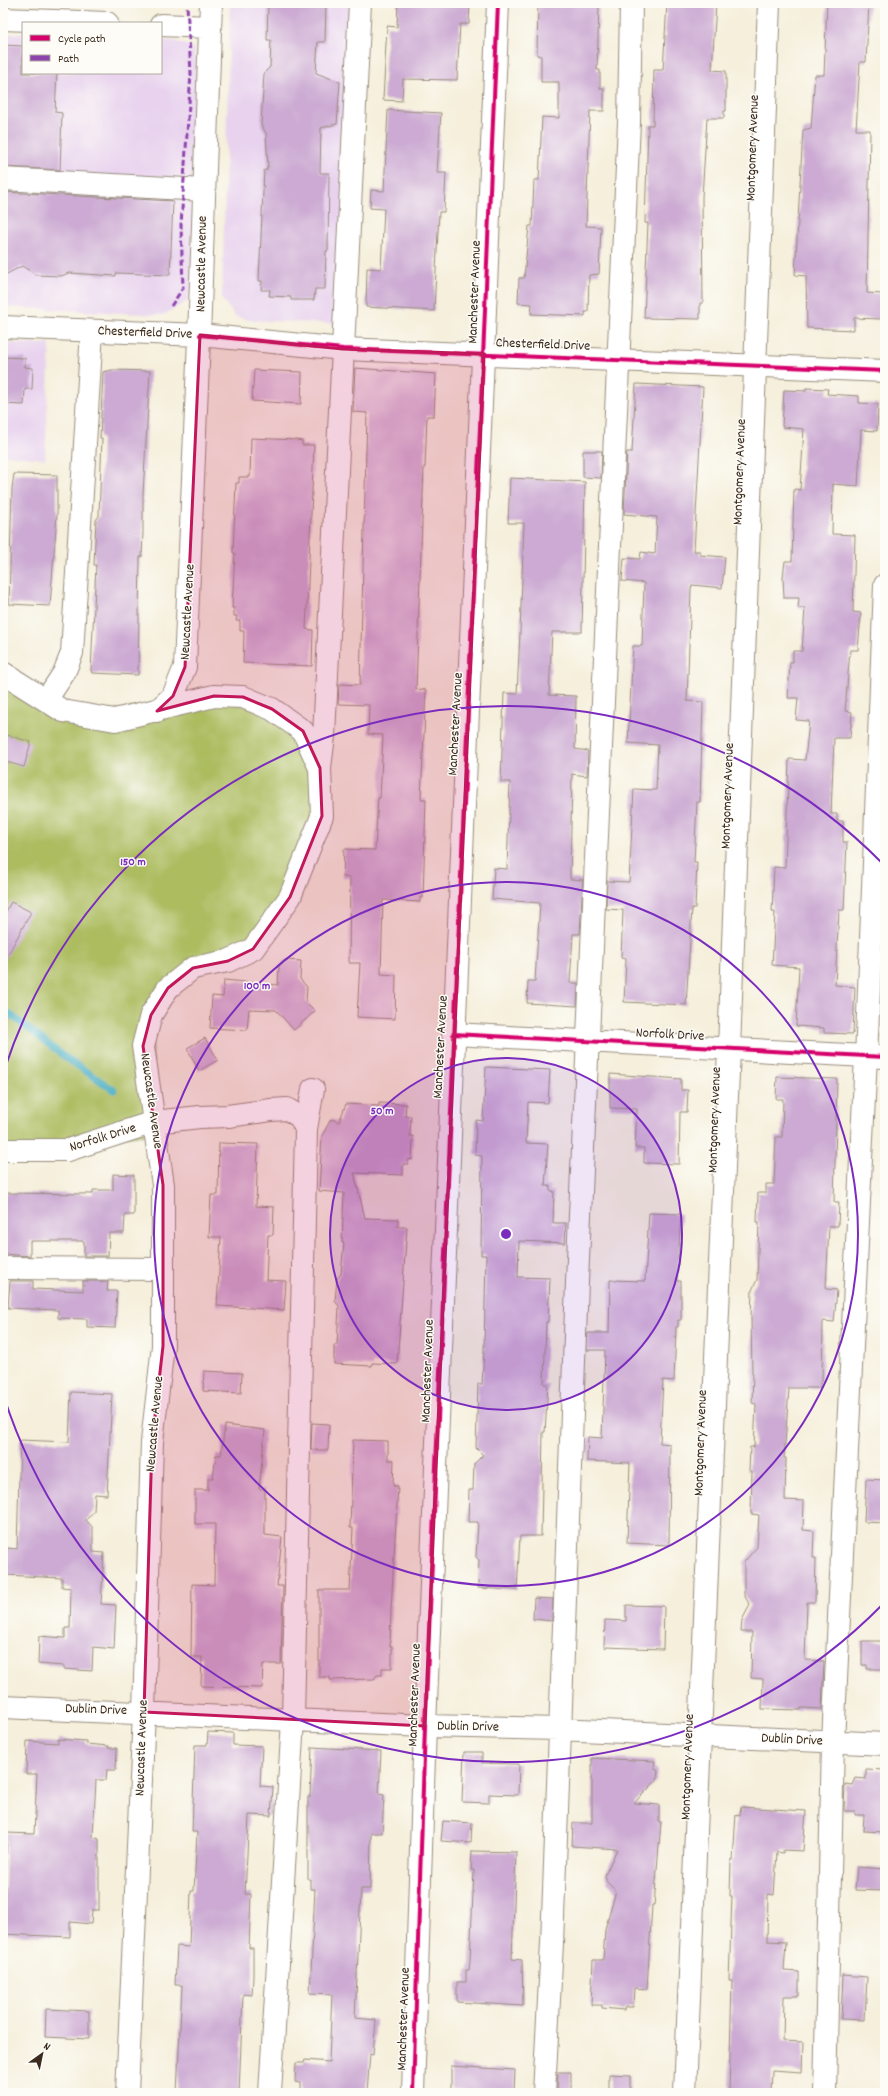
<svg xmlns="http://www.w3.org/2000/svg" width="888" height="2096" font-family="Dekko,sans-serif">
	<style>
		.built { fill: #e8d2ee }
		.green { fill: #acbc5f; stroke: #74733e }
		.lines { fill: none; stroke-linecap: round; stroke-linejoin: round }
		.stream { stroke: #40aabf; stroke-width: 7 }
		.building { fill: #ccaad3 }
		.minor-casing { stroke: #988c7c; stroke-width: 24 }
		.minor { stroke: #fff; stroke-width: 22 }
		.quiet { stroke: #8e44ad; stroke-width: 3; stroke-dasharray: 6 3; stroke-linecap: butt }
		.cycleway-casing { stroke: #fdfcf7; stroke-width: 6 }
		.cycleway { stroke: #d6006c; stroke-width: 4 }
		.marked { fill: #c2185b; fill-opacity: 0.2; stroke: #c2185b; stroke-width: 3; stroke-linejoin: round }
		.ring { fill: none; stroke: #7b2cbf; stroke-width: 2 }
		.labels { text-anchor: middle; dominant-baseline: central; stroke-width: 3; stroke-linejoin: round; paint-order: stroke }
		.street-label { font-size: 14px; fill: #3b2a1e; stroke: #fdfcf7 }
		.centre { fill: #7b2cbf; stroke: #fdfcf7; stroke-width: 2 }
		.ring-label { font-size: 12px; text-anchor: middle; font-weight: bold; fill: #7b2cbf; stroke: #fdfcf7; stroke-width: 3; stroke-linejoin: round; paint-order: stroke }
	</style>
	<rect width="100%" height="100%" fill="#fdfcf7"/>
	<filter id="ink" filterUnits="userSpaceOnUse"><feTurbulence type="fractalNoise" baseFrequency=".025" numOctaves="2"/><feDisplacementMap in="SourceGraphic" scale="8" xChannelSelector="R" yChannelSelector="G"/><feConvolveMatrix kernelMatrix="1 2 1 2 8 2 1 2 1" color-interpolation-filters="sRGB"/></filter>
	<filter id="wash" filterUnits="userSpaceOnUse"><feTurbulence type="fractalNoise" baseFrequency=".012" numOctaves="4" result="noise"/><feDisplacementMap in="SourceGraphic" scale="16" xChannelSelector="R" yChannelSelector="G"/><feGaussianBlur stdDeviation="0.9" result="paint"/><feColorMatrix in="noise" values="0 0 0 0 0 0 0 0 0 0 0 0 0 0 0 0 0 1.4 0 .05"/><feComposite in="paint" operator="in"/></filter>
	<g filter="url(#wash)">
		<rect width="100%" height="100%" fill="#f5efdb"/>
		<path class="built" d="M 230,3 L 355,3 L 341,324 L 249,320 L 235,316 L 222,299 Z
			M 3,33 L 23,34 L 23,73 L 161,73 L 161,40 L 176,41 L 194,48 L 199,82 L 192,289 L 186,302 L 163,315 L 3,307 Z
			M 3,343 L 50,344 L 45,459 L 3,455 Z"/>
		<path class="green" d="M 3,679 L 82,716 L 209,695 L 289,719 L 325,783 L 272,929 L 195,971 L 151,1017 L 156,1133 L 3,1150 Z"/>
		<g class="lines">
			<path class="stream" d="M 3,1009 L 66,1058 L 114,1090"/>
		</g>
		<g id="blocks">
			<path class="building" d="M 268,3 L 326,3 L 325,42 L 318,42 L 316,73 L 340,82 L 337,124 L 321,128 L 320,173 L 329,173 L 328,251 L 326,251 L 325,289 L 315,289 L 314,300 L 291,300 L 291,297 L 269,296 L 270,290 L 261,290 L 262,281 L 259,281 L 264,170 L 267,170 L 267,167 L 268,167 L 266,133 L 261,125 L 264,73 L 270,67 L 271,40 L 267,40 Z
				M 398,3 L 470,3 L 469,24 L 460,24 L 457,80 L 403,79 L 402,101 L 383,100 L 387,26 L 397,27 Z
				M 538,3 L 599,3 L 597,70 L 600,70 L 600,88 L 604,88 L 604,111 L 590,111 L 586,226 L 601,227 L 599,274 L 589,275 L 588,312 L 585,312 L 585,316 L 531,314 L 532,304 L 518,303 L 519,278 L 524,278 L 529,226 L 532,226 L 534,180 L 539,180 L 542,117 L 559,118 L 559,82 L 541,82 L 541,56 L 537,55 Z
				M 667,3 L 716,3 L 712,70 L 726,71 L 726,111 L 724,111 L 724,118 L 707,118 L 702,197 L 703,303 L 700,303 L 700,319 L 644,318 L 648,223 L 645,223 L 648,125 L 653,125 L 654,70 L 663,70 Z
				M 827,3 L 869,3 L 866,62 L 860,62 L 856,130 L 870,130 L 867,293 L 883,294 L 882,319 L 854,318 L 854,330 L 807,328 L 806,276 L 795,275 L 803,130 L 811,128 L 815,75 L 824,75 Z
				M 3,45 L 23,46 L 23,73 L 57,73 L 55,112 L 62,113 L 60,170 L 3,167 Z
				M 388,110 L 441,113 L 437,173 L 446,173 L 444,212 L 439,212 L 434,311 L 366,307 L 367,268 L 381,269 L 384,209 L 370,208 L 371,190 L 384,191 Z
				M 3,192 L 173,201 L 170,275 L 116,273 L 116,276 L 69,273 L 61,276 L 36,275 L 22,266 L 3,276 Z
				M 3,357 L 25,358 L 25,367 L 33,368 L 32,389 L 25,389 L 24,405 L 3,404 Z
				M 355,368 L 436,374 L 434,416 L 427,416 L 425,467 L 424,467 L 416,689 L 426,690 L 421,799 L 426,799 L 423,898 L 420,897 L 420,902 L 383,900 L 381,974 L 396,975 L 395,1019 L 357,1017 L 360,963 L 349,963 L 350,878 L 343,877 L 344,849 L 375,850 L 378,798 L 380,798 L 383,735 L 368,734 L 369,705 L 338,704 L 339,684 L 360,685 L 367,413 L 353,412 Z
				M 112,370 L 150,371 L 143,494 L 143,533 L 142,557 L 140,557 L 138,675 L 92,673 L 91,670 L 96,565 L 94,565 L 96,520 L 99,516 L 102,438 L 100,438 L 103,372 Z
				M 254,370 L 302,372 L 301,404 L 252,401 Z
				M 636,384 L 703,387 L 694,551 L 700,551 L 700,555 L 725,557 L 722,588 L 692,585 L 691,589 L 687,701 L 703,702 L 700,802 L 697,802 L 694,862 L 697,862 L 695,908 L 692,908 L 686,1005 L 624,1002 L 626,959 L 621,958 L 623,910 L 606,909 L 607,881 L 629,882 L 634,789 L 656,790 L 658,745 L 628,743 L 633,646 L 642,646 L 644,583 L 622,581 L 624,558 L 640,559 L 641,552 L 655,554 L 657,517 L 624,514 L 627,452 L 632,452 Z
				M 806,388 L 828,389 L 827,394 L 859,396 L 859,403 L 878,404 L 877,431 L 861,430 L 858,486 L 833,484 L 832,534 L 855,535 L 853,612 L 861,613 L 858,650 L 850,650 L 845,711 L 852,712 L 850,738 L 834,738 L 831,814 L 837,814 L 837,821 L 843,821 L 843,842 L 847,842 L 844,910 L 839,910 L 835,985 L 855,987 L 853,1034 L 824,1033 L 824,1028 L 796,1026 L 799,967 L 772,965 L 775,912 L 772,912 L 774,867 L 785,868 L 789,759 L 805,760 L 809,721 L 796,720 L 798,698 L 788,698 L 790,662 L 793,662 L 793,651 L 802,651 L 805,608 L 798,608 L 799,598 L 784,598 L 783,577 L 785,561 L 792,561 L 794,489 L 800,490 L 804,429 L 782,427 L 784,390 L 806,391 Z
				M 251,438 L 297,440 L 302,441 L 302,445 L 314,445 L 306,629 L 313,630 L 312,666 L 243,663 L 244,631 L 240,631 L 240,621 L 236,621 L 237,616 L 234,616 L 234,608 L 232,608 L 235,553 L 233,553 L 236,483 L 239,483 L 239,477 L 250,477 Z
				M 583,451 L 602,451 L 601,478 L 583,477 Z
				M 14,474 L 57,475 L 57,514 L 50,606 L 9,604 L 12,488 Z
				M 510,478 L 585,482 L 582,632 L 552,632 L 549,695 L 576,696 L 575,749 L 588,751 L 587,776 L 572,774 L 570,879 L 583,880 L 580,934 L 573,934 L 570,983 L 578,983 L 577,1006 L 527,1003 L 528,981 L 535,981 L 540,903 L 492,899 L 494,868 L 507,869 L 510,782 L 501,782 L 504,693 L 517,694 L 520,633 L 524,523 L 508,523 Z
				M 3,734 L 31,742 L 24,767 L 3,761 Z
				M 11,902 L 31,912 L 3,964 L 3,917 Z
				M 285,960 L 301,961 L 300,979 L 307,987 L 306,1002 L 315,1011 L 294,1030 L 276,1010 L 249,1009 L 247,1030 L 210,1028 L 212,996 L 223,997 L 224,980 L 278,985 L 279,966 Z
				M 205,1038 L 218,1060 L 199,1071 L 187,1048 Z
				M 486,1067 L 550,1070 L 548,1103 L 528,1102 L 526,1143 L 548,1144 L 545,1186 L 550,1186 L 550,1191 L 554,1191 L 553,1223 L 566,1223 L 565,1243 L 519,1241 L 518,1277 L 550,1278 L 548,1322 L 546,1322 L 544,1384 L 548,1384 L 545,1432 L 543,1432 L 541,1536 L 520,1536 L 517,1590 L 478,1588 L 479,1560 L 476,1557 L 478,1522 L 468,1522 L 469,1490 L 473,1490 L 474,1464 L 483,1455 L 476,1448 L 478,1384 L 482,1384 L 484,1350 L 486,1255 L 481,1255 L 482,1156 L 475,1155 L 476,1120 L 483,1121 Z
				M 610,1074 L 681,1079 L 681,1090 L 688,1090 L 687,1112 L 680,1112 L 679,1164 L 644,1163 L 644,1148 L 635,1148 L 637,1109 L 610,1108 Z
				M 777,1077 L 837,1079 L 834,1202 L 839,1202 L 838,1226 L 829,1226 L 826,1289 L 837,1290 L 834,1322 L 823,1321 L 822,1382 L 820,1382 L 820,1388 L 789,1388 L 784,1458 L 786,1458 L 785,1500 L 804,1501 L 803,1530 L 814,1531 L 813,1558 L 816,1558 L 815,1602 L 807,1602 L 805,1660 L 824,1661 L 822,1709 L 801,1708 L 801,1710 L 762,1709 L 763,1679 L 751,1678 L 752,1632 L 741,1632 L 742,1620 L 750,1605 L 744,1595 L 744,1562 L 757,1547 L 759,1515 L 751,1514 L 752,1471 L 749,1471 L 750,1447 L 754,1447 L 756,1404 L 752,1403 L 753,1373 L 752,1373 L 751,1317 L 752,1290 L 757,1280 L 759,1222 L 757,1222 L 758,1193 L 766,1193 L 766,1184 L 774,1184 L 776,1137 L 782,1137 L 783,1099 L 776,1099 Z
				M 379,1103 L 406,1104 L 405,1116 L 411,1116 L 410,1136 L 413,1136 L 412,1160 L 409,1159 L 408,1164 L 403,1164 L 403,1175 L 354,1173 L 365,1218 L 398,1219 L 398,1227 L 407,1227 L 397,1364 L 372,1363 L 372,1366 L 334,1364 L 334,1345 L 337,1345 L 339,1306 L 335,1301 L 337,1279 L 341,1274 L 344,1243 L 342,1243 L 344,1193 L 319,1191 L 322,1136 L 331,1119 L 339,1122 L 346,1104 L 379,1106 Z
				M 219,1143 L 258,1144 L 256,1206 L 274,1207 L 273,1235 L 268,1235 L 266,1280 L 286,1281 L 284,1310 L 217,1306 L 221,1237 L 209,1237 L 211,1195 L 218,1195 Z
				M 113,1174 L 134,1175 L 134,1215 L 125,1215 L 124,1233 L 109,1233 L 108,1256 L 84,1256 L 84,1241 L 30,1241 L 30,1256 L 3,1254 L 3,1193 L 93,1194 L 93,1190 L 113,1190 Z
				M 649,1213 L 681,1214 L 677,1281 L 681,1281 L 681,1320 L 678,1320 L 678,1327 L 676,1327 L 674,1381 L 663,1380 L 660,1443 L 670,1444 L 669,1545 L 627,1543 L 630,1463 L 587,1461 L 588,1437 L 602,1438 L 605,1350 L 587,1350 L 588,1333 L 609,1333 L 610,1280 L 645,1281 Z
				M 10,1281 L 33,1281 L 33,1289 L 83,1291 L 83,1281 L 108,1281 L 107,1291 L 117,1291 L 115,1328 L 87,1327 L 87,1319 L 58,1318 L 58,1310 L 8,1308 Z
				M 204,1371 L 242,1373 L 241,1393 L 203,1391 Z
				M 71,1392 L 112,1394 L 107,1495 L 95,1494 L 94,1511 L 86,1520 L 93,1528 L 93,1552 L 104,1553 L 101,1604 L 116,1605 L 114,1649 L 93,1647 L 92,1671 L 64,1669 L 64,1666 L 38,1664 L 39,1636 L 65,1638 L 65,1628 L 70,1628 L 71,1588 L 62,1587 L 62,1578 L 5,1575 L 7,1548 L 17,1549 L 20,1440 L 69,1442 Z
				M 312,1423 L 329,1424 L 328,1450 L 311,1450 Z
				M 225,1425 L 265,1430 L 259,1489 L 265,1489 L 265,1535 L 282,1537 L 277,1586 L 283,1586 L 281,1664 L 263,1664 L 262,1688 L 201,1686 L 202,1657 L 191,1657 L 192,1584 L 214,1585 L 215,1524 L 195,1524 L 195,1490 L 208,1490 L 208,1478 L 213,1478 L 216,1455 L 221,1455 Z
				M 353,1440 L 388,1441 L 388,1460 L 394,1460 L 393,1486 L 398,1486 L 391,1609 L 390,1646 L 392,1646 L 392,1668 L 382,1668 L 382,1675 L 377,1675 L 374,1679 L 330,1680 L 330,1677 L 319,1677 L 319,1590 L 350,1590 L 353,1528 L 350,1528 Z
				M 866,1479 L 885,1480 L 885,1523 L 864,1522 Z
				M 534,1598 L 553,1599 L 552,1621 L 533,1619 Z
				M 626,1605 L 664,1606 L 663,1649 L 604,1647 L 605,1620 L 626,1621 Z
				M 862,1641 L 885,1641 L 885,1669 L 867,1669 L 867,1665 L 862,1665 Z
				M 208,1732 L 233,1733 L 233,1745 L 262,1746 L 260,1786 L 273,1787 L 271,1816 L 249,1815 L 245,1894 L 251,1894 L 249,1948 L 253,1948 L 253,1976 L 252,1995 L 243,1994 L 239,2093 L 177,2093 L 182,1985 L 175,1985 L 177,1946 L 189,1947 L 191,1891 L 194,1891 L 197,1832 L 192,1832 L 195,1745 L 207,1745 Z
				M 58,1739 L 86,1741 L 86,1744 L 109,1746 L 108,1748 L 117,1748 L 116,1770 L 107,1770 L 106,1780 L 96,1780 L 93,1837 L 99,1839 L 99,1910 L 92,1910 L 91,1924 L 70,1922 L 70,1937 L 3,1934 L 7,1833 L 34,1834 L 37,1774 L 26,1774 L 27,1741 L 58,1743 Z
				M 312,1747 L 381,1751 L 379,1794 L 384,1795 L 382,1833 L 371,1833 L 370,1889 L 361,1889 L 355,2018 L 376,2020 L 373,2055 L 370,2054 L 367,2093 L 301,2093 L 301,2083 L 295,2082 L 296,2063 L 304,2063 L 305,2060 L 329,2062 L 332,1994 L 310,1993 L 315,1889 L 310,1889 L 310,1879 L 308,1879 L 308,1797 L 310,1797 Z
				M 464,1752 L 482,1752 L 482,1763 L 519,1764 L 518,1795 L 489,1794 L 489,1803 L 462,1802 Z
				M 592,1758 L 655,1761 L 654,1767 L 658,1771 L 657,1780 L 634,1803 L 659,1805 L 659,1822 L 661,1822 L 654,1905 L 652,1905 L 647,1989 L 634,1988 L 633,2007 L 625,2007 L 624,2010 L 602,2008 L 602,2005 L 591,2005 L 593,1960 L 603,1960 L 605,1930 L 616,1891 L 607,1882 L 605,1875 L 617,1849 L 572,1846 L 573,1823 L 592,1823 Z
				M 866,1769 L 883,1770 L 882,1808 L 885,1808 L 885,1832 L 863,1831 L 864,1815 L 855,1815 L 855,1811 L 844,1811 L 845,1784 L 852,1785 L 855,1778 L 866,1779 Z
				M 741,1807 L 806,1811 L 803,1851 L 783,1850 L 783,1853 L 777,1852 L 774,1895 L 768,1894 L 767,1941 L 786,1942 L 784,1971 L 799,1972 L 799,1996 L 784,1996 L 783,2041 L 803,2042 L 802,2072 L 772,2070 L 771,2093 L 729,2093 L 732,1981 L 729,1981 L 732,1896 L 730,1896 L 731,1860 L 733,1860 L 736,1814 L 740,1815 Z
				M 443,1821 L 472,1823 L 471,1843 L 441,1841 Z
				M 472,1851 L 516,1852 L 512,1959 L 522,1960 L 523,2006 L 457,2002 L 457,1982 L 466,1982 L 466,1970 L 469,1970 L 470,1961 L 474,1870 L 471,1870 Z
				M 857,1867 L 885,1869 L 885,1891 L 855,1890 Z
				M 843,1975 L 867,1977 L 865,2020 L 841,2019 Z
				M 46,2009 L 89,2011 L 89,2039 L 45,2037 Z
				M 451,2066 L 515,2070 L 514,2093 L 467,2093 L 467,2090 L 451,2089 Z
				M 558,2072 L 571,2072 L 571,2093 L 557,2093 Z
				M 609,2074 L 630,2075 L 630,2093 L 609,2093 Z"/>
		</g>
	</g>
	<g filter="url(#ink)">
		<use href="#blocks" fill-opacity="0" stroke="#988c7c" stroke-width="1"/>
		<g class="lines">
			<defs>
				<path id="minor" d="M 3,19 L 107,23
					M 161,25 L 210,27
					M 3,179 L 204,190
					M 3,327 L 200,335 L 343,349 L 885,371
					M 3,673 L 63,711 L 115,720 L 214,696 L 243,697 L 272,709 L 303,731 L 320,768 L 322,816 L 290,897 L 253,949 L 228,961 L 193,968 L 168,988 L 151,1015 L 143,1046 L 163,1185 L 163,1346 L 152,1442 L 144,1712 L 127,2093
					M 46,700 L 64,673 L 72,653 L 92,331
					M 157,711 L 173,696 L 185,667 C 195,446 204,224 211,3
					M 320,768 L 324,736 L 360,3
					M 453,1034 L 885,1057
					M 3,1150 L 68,1150 L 154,1122 L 200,1117 L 228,1116 L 271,1110 L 287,1109 L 300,1117 L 306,1129
					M 3,1268 L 162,1269
					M 3,1707 L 425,1726 L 559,1729 L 885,1744
					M 270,2093 L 293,1720 L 306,1129 L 313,1089
					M 413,2093 L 425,1726 L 498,3
					M 544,2093 L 552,1943 L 577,1282 L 629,122 L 631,3
					M 685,2093 L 729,1049 L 769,3
					M 825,2093 L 833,1742 L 868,1014 L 885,585"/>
			</defs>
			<use href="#minor" class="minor-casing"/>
			<use href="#minor" class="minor"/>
			<path class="quiet" d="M 171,306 L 183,288 L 181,225 L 191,73 L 187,5"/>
			<defs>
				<path id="cycleway" d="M 200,335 L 343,349 L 885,371
					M 453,1034 L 885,1057
					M 413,2093 L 425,1726 L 498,3"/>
			</defs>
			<use href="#cycleway" class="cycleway-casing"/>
			<use href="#cycleway" class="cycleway"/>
		</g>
	</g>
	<path class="marked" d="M 200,335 L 343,349 L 484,354 L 425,1726 L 144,1712 L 152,1442 L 163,1346 L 163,1185 L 143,1046 L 151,1015 L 168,988 L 193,968 L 228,961 L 253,949 L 290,897 L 322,816 L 320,768 L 303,731 L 272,709 L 243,697 L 214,696 L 157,711 L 173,696 L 185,667 Z"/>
	<circle cx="506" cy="1234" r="176" fill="#7b2cbf" fill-opacity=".12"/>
	<g class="ring">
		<circle cx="506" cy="1234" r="176"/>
		<circle cx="506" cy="1234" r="352"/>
		<path d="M883 1604A528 528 0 0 1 4 1397M4 1071A528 528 0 0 1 883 864"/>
	</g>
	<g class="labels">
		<g class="street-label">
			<text transform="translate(753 148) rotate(-88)">Montgomery Avenue</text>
			<text transform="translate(202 264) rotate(-89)">Newcastle Avenue</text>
			<text transform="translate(475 292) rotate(-88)">Manchester Avenue</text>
			<text transform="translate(145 333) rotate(2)">Chesterfield Drive</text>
			<text transform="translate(543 345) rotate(2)">Chesterfield Drive</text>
			<text transform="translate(740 472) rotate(-88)">Montgomery Avenue</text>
			<text transform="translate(188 612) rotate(-87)">Newcastle Avenue</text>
			<text transform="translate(456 724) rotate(-87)">Manchester Avenue</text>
			<text transform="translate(728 796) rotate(-88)">Montgomery Avenue</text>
			<text transform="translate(670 1035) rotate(3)">Norfolk Drive</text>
			<text transform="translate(441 1047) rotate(-87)">Manchester Avenue</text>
			<text transform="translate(151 1101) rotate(82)">Newcastle Avenue</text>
			<text transform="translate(715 1120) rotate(-88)">Montgomery Avenue</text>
			<text transform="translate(103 1138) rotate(-17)">Norfolk Drive</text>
			<text transform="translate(428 1371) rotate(-88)">Manchester Avenue</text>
			<text transform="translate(155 1424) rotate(-85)">Newcastle Avenue</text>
			<text transform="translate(701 1443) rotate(-88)">Montgomery Avenue</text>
			<text transform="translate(415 1695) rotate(-88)">Manchester Avenue</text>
			<text transform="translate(96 1710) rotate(2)">Dublin Drive</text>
			<text transform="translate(468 1727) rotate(1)">Dublin Drive</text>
			<text transform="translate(792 1740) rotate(3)">Dublin Drive</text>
			<text transform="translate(142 1748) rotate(-88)">Newcastle Avenue</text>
			<text transform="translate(688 1767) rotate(-88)">Montgomery Avenue</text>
			<text transform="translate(404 2019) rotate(-88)">Manchester Avenue</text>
		</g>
	</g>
	<circle cx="506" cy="1234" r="6" class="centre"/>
	<g class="ring-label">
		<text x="133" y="865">150 m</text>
		<text x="257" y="989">100 m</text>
		<text x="382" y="1114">50 m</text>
	</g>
	<rect width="888" height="2096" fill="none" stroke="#fdfcf7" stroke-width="16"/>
	<rect x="22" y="22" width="140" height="52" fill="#fdfcf7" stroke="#afa8a0"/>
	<rect x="30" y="35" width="20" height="6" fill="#d6006c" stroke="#afa8a0"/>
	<text x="58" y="42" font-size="12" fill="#3b2a1e">Cycle path</text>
	<rect x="30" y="55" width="20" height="6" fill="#8e44ad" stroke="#afa8a0"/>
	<text x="58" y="62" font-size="12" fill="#3b2a1e">Path</text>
	<g transform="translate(42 2054) rotate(33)" stroke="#fdfcf7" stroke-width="3" paint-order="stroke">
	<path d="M0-3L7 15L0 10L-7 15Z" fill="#3b2a1e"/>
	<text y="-6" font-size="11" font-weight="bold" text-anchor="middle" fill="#3b2a1e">N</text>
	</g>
</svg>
